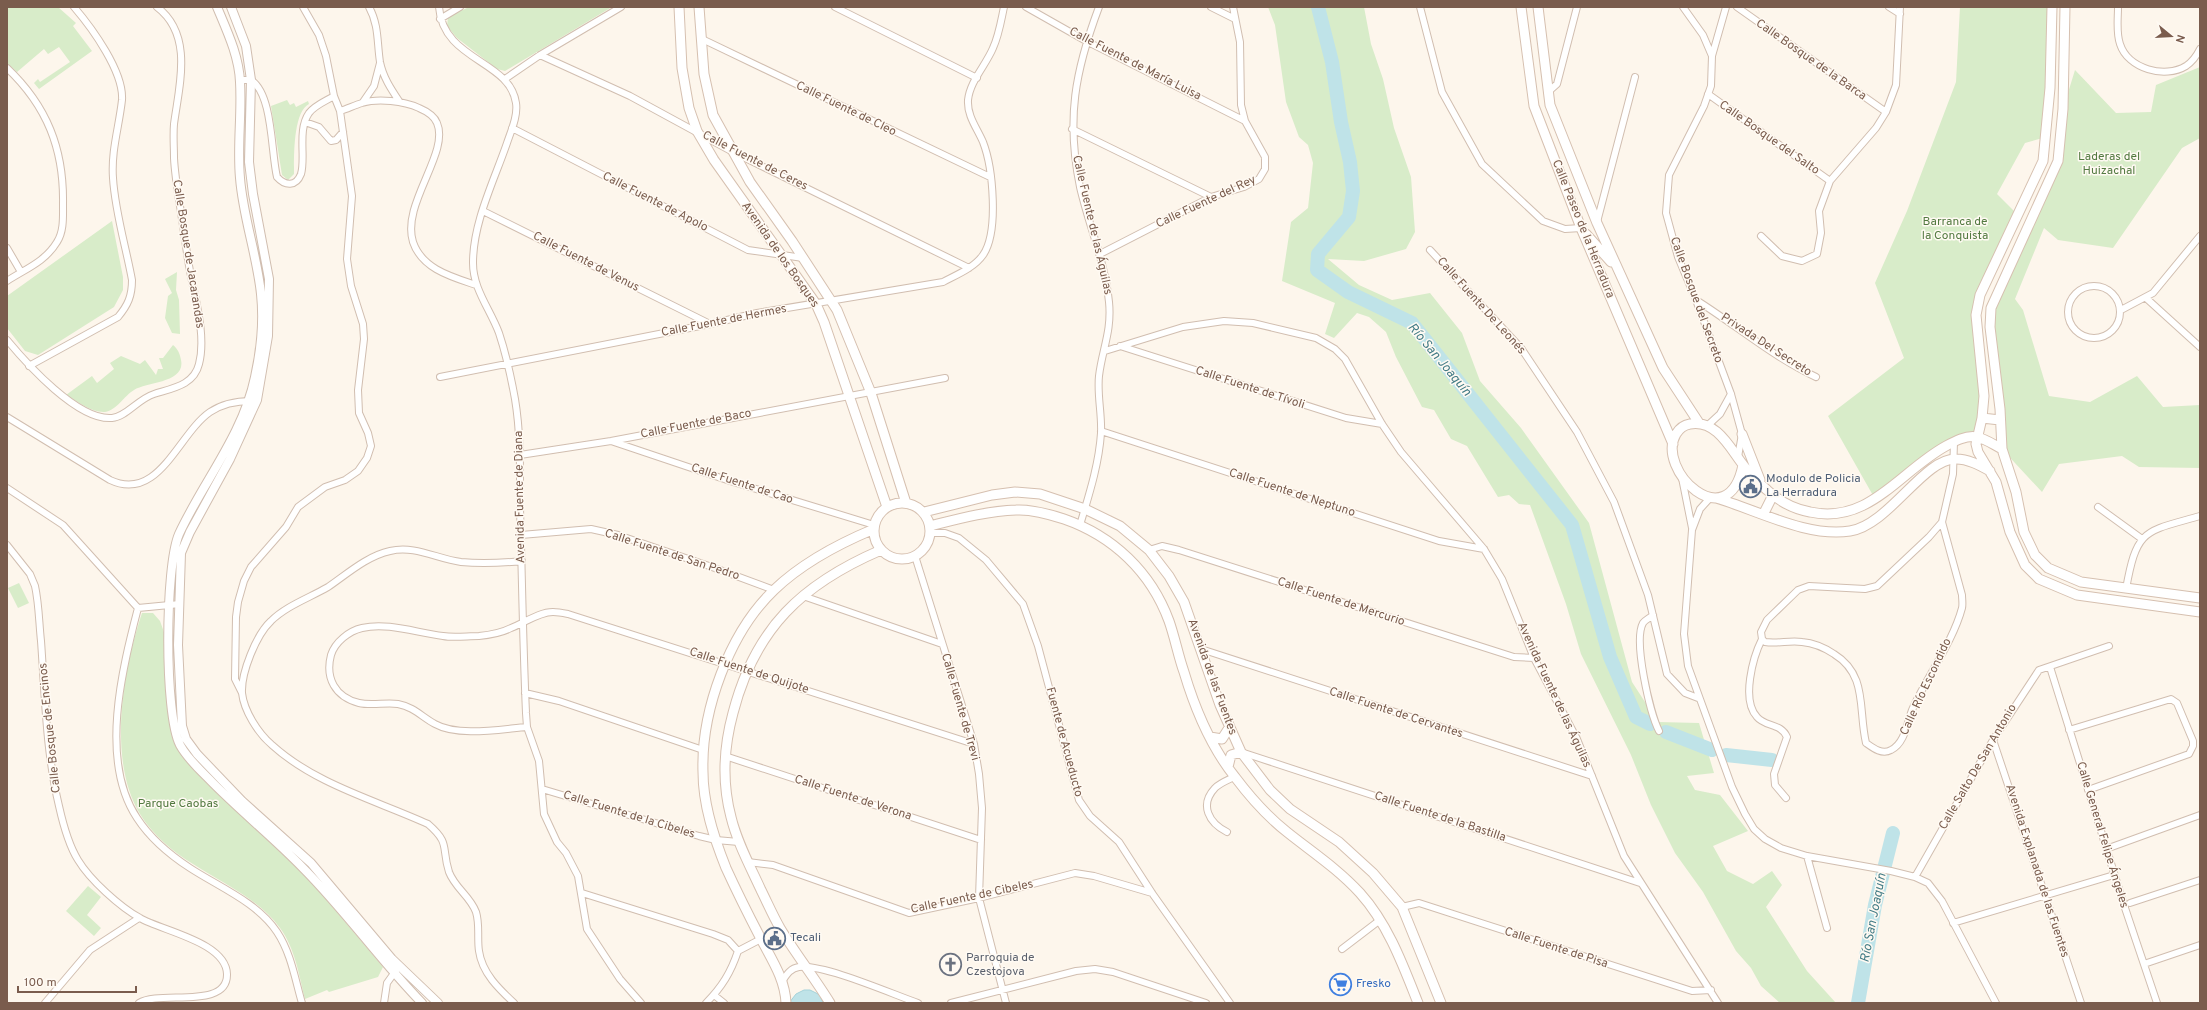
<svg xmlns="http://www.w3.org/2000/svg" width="2207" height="1010" font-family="Overpass,sans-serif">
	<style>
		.green { fill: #d8ecc9 }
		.water { fill: #bfe3e8; stroke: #a5d3da }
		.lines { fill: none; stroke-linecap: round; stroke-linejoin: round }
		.river { stroke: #bfe3e8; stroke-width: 14 }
		.minor-casing { stroke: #d1beb0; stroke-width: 8 }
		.tertiary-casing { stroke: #d1beb0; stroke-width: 10 }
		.secondary-casing { stroke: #d6c0b0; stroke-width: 11 }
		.minor { stroke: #fff; stroke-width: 6 }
		.tertiary { stroke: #fff; stroke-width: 8 }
		.secondary { stroke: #fff; stroke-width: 9 }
		.labels { text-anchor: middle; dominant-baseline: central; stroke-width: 3; stroke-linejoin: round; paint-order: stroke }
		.street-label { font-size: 12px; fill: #7a5c4d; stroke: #fffaf3 }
		.park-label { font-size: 12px; fill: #537a41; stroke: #fffaf3 }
		.service-label { font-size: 12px; fill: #4e5e75; stroke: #fffaf3; text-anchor: start }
		.worship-label { font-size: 12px; fill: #5b616d; stroke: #fffaf3; text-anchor: start }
		.shop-label { font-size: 12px; fill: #366cbe; stroke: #fffaf3; text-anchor: start }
		.water-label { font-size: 13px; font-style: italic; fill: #437c86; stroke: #fffaf3 }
	</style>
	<rect width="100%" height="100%" fill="#fdf6ec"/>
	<path class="green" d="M 8,7 L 58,7 L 76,23 L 73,26 L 92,51 L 39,89 L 34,83 L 38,79 L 40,82 L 70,62 L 59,47 L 48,54 L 44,49 L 17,72 L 7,63 Z
		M 469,7 L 612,7 L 505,71 L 497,69 L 457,38 L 447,26 L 448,17 Z
		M 1268,7 L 1364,7 L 1371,44 L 1383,79 L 1394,128 L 1411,177 L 1415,232 L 1406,249 L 1364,261 L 1328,259 L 1359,285 L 1392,300 L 1430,293 L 1462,333 L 1480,381 L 1521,428 L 1589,523 L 1632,682 L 1658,722 L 1699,723 L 1714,773 L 1687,776 L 1695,790 L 1720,795 L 1748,831 L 1713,846 L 1727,871 L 1753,884 L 1772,871 L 1782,885 L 1766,907 L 1807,971 L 1836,1003 L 1780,1003 L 1761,986 L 1751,968 L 1736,951 L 1703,892 L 1675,853 L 1651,805 L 1631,755 L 1581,654 L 1566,604 L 1530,505 L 1519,504 L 1509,495 L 1498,497 L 1467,446 L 1451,439 L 1434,410 L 1422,407 L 1396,357 L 1386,332 L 1369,317 L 1357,313 L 1334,338 L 1325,334 L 1335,303 L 1282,281 L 1291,222 L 1308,208 L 1313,163 L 1308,145 L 1299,137 L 1286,102 L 1275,25 Z
		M 1960,7 L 2052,7 L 2046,137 L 2025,143 L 1997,194 L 2018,215 L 1976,315 L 1984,396 L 1977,437 L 1966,436 L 1875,499 L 1828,416 L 1904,358 L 1875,283 L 1907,211 L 1956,82 Z
		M 2200,67 L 2200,138 L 2182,148 L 2113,248 L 2058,240 L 2044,228 L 2015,299 L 2023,310 L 2049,396 L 2090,402 L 2137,376 L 2163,407 L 2200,405 L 2200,468 L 2139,467 L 2122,456 L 2059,464 L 2042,492 L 2002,449 L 1990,327 L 1999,290 L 2058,161 L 2063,109 L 2075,70 L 2116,113 L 2151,112 L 2156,85 Z
		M 287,100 L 290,105 L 294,103 L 296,107 L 308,101 L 309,104 C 293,112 294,157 294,174 L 288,180 L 282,175 L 271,106 Z
		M 112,221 L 123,277 L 123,290 L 114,307 L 38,355 L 25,351 L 7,328 L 7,296 Z
		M 177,272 L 176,290 L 179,300 L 180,334 L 172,333 L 165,318 L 168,296 L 172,293 L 165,279 Z
		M 173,345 C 178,349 180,354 181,360 C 186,383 147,382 134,390 C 124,396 117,410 105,412 C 92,413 77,401 66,395 L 92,376 L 97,383 L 114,369 L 110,363 L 121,356 L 140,364 L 145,360 L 156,375 L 158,369 L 163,369 L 159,358 L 163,358 Z
		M 19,583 L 29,603 L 18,608 L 8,588 Z
		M 142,613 L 153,613 L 160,621 L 165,635 L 169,720 L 172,737 L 179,751 L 234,809 L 309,879 L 383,967 L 378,977 L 329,992 L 327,990 L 305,999 C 299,975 295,948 280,928 C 259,899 222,883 193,864 C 173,852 152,834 140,814 C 107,760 123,670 142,613 Z
		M 88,886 L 101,897 L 87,915 L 101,928 L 94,936 L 66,911 Z"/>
	<path class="water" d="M 804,990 L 810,990 L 820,995 L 823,1003 L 789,1003 L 796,994 Z"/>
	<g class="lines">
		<path class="river" d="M 1318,7 L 1332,62 L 1341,122 L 1350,162 L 1353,191 L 1349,217 L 1318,254 L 1317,270 L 1348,292 L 1412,323 L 1572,525 L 1610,657 L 1636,717 L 1650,724
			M 1666,732 L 1712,750
			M 1726,755 L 1772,760
			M 1858,1003 L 1875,905 L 1893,833"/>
		<defs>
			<path id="minor" d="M 369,7 C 379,25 377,43 380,62 C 383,77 391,89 399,101
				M 439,7 C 443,61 510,60 516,103 C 518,116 511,131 507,143 C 494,181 473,222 473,263 C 473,289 490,309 499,333 C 506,354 511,377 515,399 C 521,435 520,472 520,508 C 522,577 523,645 526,713 L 527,727 L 539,761 L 544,814 L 557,842 L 566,853 L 578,876 L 587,929 L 620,979 L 641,1003
				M 835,7 L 977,78
				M 1026,7 L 1086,41 L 1245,121
				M 1211,7 L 1235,19
				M 1420,7 L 1442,92 L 1482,164 L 1543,221 L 1565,229 L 1581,228
				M 1683,7 L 1703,35 L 1712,56 L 1711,86 L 1704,106 L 1669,175 L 1666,213 L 1678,257 L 1696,300 L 1731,394 L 1742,434 L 1738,457
				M 1737,7 L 1886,112
				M 1889,7 L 1900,14
				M 2118,7 C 2118,19 2116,33 2120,44 C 2128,69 2165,79 2186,66 C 2192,62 2197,55 2200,49
				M 440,19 L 460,7
				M 702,39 L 990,177
				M 540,55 L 630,96 L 733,152 L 969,268
				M 1712,56 L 1726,7
				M 7,68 C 47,106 64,149 63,204 C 63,217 64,231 57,242 C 45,262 25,269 7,281
				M 505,79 L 540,55 L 621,7
				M 240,80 L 251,80 C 273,94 271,153 277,177 C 285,186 296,187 301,174 C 306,158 297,130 309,113 C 315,105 326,101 334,96
				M 1548,92 L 1557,84 L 1577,7
				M 1708,94 L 1830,181
				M 363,102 L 374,86 L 380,63
				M 340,111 C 347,109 355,105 362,103 C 378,98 404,101 419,108 C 426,111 434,115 437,123 C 450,153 401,204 413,242 C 422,269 452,277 476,285
				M 305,122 L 319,127 L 331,141 L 336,140 L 343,132
				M 512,128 L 748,250 L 803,258
				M 1072,129 L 1211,197
				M 483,211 L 710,324
				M 1597,222 L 1635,77
				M 1761,236 L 1782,256 L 1802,261 L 1817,254 L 1821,233 L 1819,211 L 1830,181 L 1876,128 L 1886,112 L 1896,85 L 1900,7
				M 7,248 L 21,272
				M 1430,250 L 1521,348 L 1577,432 L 1614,502 L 1648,595 L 1667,674 L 1685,693 L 1698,698
				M 1100,254 L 1211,197 L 1244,187 L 1259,179 L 1265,169 L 1265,157 L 1245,121 L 1241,105 L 1240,42 L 1233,7
				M2068 312a26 26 0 1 1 52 0a26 26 0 1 1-52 0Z
				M 2146,298 L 2200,347
				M 1696,300 C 1736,325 1773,357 1816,377
				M 2121,310 L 2153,293 L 2200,236
				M 7,340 C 27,364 78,421 112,418 C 126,417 138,399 154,394 C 173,388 194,385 199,364 C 206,337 196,302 191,276 C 187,257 185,238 182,219 C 179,199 175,178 174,158 C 174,147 173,135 174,124 C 179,86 194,35 157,7
				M 1120,346 L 1346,418 L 1382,424
				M 1105,351 L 1183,327 L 1224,321 L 1253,323 L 1316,338 L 1335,349 L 1345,359 L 1382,424 L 1401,452 L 1484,549 L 1502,579 L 1534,658 L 1577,739 L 1624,856 L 1718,1003
				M 29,366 L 118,317 C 128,305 132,296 132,280 C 126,247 115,212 113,178 C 111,151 119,127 122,100 C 124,72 92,28 74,7
				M 440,377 L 710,324 L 757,313 L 943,282 C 956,275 974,268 983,255 C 999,232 993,168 983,142 C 977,128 967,116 968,100 C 970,81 986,65 993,48 C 999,35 1001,21 1004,7
				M 7,417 L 110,480 C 159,503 178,434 210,412 C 222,404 237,401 251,401
				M 1707,426 L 1720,414 L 1731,394
				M 1101,431 L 1439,541 L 1484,549
				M 611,441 L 730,481 L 874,525
				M 520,455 L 611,441 L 945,378
				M 1682,478 L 1692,528
				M 7,488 L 63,525 L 138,608
				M 1710,498 L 1700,509 L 1692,530 L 1684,634 L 1688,666 L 1732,787 L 1745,814 L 1754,829 L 1765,839 L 1781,848 L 1807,856 L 1891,871 L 1915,877 L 1928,883 L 1942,901 L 1996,1003
				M 2098,507 L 2142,539
				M 1942,522 L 1962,595 C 1962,599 1963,604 1962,608 C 1953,642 1926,678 1912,710 C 1907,723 1905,743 1891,750 C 1882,755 1873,748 1866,743 C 1858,709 1868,675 1834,654 C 1825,648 1814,643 1802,642 C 1790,640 1778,644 1765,642 L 1762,639 L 1761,632 L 1767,620 L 1798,590 L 1809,586 L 1865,589 L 1877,586 L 1929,537 L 1942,522 L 1953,474 L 1954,442
				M 1080,525 C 1089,495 1099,464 1101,433 C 1102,414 1097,395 1099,376 C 1102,350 1112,331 1109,302 C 1105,262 1089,226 1080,187 C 1066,119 1075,71 1099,7
				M 931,533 L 945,533 L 959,538 L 986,560 L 1023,604 L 1038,646 L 1079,800 L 1090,816 L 1119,842 L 1152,893 L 1230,1003
				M 521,535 L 591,529 L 618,535 L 712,567 L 774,590
				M 7,545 L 30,574 L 35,586 C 39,604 39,623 41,641 C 45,696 46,752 59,806 C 63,824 68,844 78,860 C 90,880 120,907 140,918 C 162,931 226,942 227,974 C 228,1010 160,990 139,1003
				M 1149,550 L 1162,546 L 1179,550 L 1514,657 L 1534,658
				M 915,556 L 974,744 L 979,774 L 982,808 L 979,898 L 1006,1003
				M 2126,589 C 2137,528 2144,532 2200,516
				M 803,596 L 942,644
				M 180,604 L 138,608 C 122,669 99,761 137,818 C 150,838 170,855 190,868 C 219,887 257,902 277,932 C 291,953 295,979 302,1003
				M 1653,615 C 1650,618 1645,620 1643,623 C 1633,641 1650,713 1659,731
				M 1762,639 C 1753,657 1741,700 1757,717 C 1765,727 1781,723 1787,737 L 1774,774 L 1775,785 L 1786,798
				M 1201,649 L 1592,776
				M 2050,667 L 2124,905 L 2157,1003
				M 242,693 L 235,679 L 236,617 L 238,602 L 244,581 L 251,567 L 286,527 L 298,507 L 325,487 L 345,480 L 358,471 L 367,458 L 371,446 L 368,433 L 359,413 L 358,390 L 364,339 L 363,324 L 351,286 L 347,259 L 352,196 L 340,111 L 334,96 L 326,56 L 319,35 L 303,7
				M 525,693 L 559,701 L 703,750
				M 527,727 C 501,729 458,737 435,724 C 422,717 414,707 398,704 C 386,702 372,706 359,703 C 335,697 325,678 331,655 C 335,642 349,631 362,628 C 388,622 417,633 443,636 C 454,638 467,636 479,636 C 490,635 501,633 511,628 C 524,623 539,612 553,612 C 558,612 563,613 568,614 L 974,744
				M 2069,730 L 2171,699 L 2177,703 L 2193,741 L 2193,746 L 2189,754 L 2088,790
				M 1993,740 L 2081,1003
				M 1241,752 L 1640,883
				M 725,756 L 981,840
				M 542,789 L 699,836 L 716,840 L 739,842
				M 1227,832 C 1209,823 1199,805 1215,788 C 1220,783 1228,780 1234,777
				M 2106,849 L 2200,815
				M 1807,856 L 1827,928
				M 748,862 L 773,865 L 909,913 L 979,898 L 1075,873 L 1094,876 L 1152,893
				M 1915,877 L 1993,740 L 2039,670 L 2109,646
				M 582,893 L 713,934 L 728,940 L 738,951
				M 2130,903 L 2200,880
				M 1402,907 L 1419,903 L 1692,991 L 1711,990
				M 1953,923 L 2114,875
				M 1342,949 L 1380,920
				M 2144,964 L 2200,945
				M 783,980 C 787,974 791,968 799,967 C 824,964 892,994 918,1003
				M 714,995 L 724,1003
				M 45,1003 L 90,950 L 139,918
				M 384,1003 L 387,983 L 397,969
				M 514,1003 C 499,989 482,973 479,951 C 477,938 480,925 476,912 C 470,896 455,888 449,872 C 441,847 451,844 428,824 C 375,800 315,784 272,745 C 258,733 244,711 242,693 C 241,673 256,635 271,621 C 286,606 309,598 328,587 C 347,574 367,556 390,551 C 415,545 437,559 461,562 C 481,564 502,563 522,561
				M 706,1003 C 722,987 731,972 738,951 L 761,939
				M 951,1003 L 1076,971 L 1095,969 L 1113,972 L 1206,1003"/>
			<path id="tertiary" d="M 217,7 C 227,31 239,56 240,82 C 242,114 237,146 240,178 C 243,217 257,255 261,294 C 264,322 261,350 255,377 C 243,435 203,482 179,534 C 165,566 164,714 180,745 C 187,758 199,769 209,779 C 239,810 273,837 303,868 C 345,910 380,960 422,1003
				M 231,7 L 246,46 L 251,80 L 249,162 L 253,194 L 269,279 L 268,336 L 257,400 L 230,459 L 190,532 L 181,553 L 178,645 L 182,726 L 186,739 L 197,754 L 242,801 L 311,863 L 392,959 L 438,1003"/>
			<path id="secondary" d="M 679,7 L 682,68 L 689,108 L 697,131 L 714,160 L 816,304 L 824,322 L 887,507
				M 699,7 L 704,74 L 713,115 L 750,182 L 792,241 L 837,310 L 871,393 L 906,503
				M 1521,7 L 1534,106 L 1581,228 L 1673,444
				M 1538,7 L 1550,105 L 1597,223 L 1663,368 L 1699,423
				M 2052,7 L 2050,88 L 2043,161 L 1980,295 L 1976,315 L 1984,396 L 1982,418 L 1976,444 L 1978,452 L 1996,482 L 2010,532 L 2025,565 L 2039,579 L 2077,595 L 2200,612
				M 2065,7 L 2063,109 L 2058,161 L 1991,308 L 1990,327 L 2000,409 L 2002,449 L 2016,492 L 2024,532 L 2035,555 L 2048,568 L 2081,582 L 2200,598
				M 1586,234 L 1611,262
				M 1982,418 L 2000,420
				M 1742,434 L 1760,480
				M 1743,465 C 1728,539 1655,470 1676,434 C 1679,429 1684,425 1690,424 C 1717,419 1731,450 1744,466 C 1751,475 1759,483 1767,490 C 1780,502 1793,509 1810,512 C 1869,525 1900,471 1946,446 C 1955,441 1966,435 1977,437 C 1986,439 1994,445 2002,449
				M 1716,498 C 1757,510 1808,538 1850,531 C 1889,525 1924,458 1956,459 C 1968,459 1979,465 1990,471
				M874 531a28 28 0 1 1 56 0a28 28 0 1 1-56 0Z
				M 924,512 L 992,495 L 1015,492 L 1040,494 L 1085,509 L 1120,526 L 1149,550 L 1169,576 L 1184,602 L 1220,705 L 1241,752 L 1270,790 L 1290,809 L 1339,842 L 1373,873 L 1402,907 L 1441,1003
				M 1764,513 L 1773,495
				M 930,526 C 958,519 987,511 1016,510 C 1032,509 1049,514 1064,519 C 1113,536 1151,572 1169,621 C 1175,638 1178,655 1184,672 C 1195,709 1211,747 1235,777 C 1250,797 1268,817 1287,832 C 1312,852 1338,869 1360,893 C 1388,924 1403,965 1418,1003
				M 1210,737 L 1222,739 L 1229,728
				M 1228,767 L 1231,755 L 1241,752
				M 786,1003 C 785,979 772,960 761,939 C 749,916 737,892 726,868 C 714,838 703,805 703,772 C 701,711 729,633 774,590 C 802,563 838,544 874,529
				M 830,1003 C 814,977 795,953 780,928 C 773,916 767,902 761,890 C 750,866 737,842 731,817 C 722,783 724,746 733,713 C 755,628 802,584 881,550"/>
		</defs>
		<use href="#minor" class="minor-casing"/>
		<use href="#tertiary" class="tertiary-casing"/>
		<use href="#secondary" class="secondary-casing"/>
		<use href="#minor" class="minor"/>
		<use href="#tertiary" class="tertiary"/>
		<use href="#secondary" class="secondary"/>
	</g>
	<defs>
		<symbol id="civic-ring" viewBox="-11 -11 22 22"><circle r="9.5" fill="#fffaf3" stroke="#5c6f8a" stroke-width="1.5"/><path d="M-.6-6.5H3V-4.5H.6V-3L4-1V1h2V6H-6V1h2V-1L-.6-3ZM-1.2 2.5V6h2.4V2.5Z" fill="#5c6f8a"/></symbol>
		<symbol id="church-ring" viewBox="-11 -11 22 22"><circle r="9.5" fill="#fffaf3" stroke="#6b7280" stroke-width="1.5"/><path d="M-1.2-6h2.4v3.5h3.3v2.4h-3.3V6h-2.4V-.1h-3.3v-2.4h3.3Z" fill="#6b7280"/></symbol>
		<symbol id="supermarket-ring" viewBox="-11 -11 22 22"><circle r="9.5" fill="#fffaf3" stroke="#3f7fe0" stroke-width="1.5"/><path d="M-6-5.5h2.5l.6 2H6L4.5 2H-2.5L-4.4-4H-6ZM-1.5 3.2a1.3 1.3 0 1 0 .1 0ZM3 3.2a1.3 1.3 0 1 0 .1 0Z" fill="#3f7fe0"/></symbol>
	</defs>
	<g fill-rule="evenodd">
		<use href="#civic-ring" x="1738" y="474" width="25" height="25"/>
		<use href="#civic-ring" x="762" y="926" width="25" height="25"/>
		<use href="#church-ring" x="938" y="952" width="25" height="25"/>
		<use href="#supermarket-ring" x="1328" y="972" width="25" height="25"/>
	</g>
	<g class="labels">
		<g class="street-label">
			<text transform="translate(1811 60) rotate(35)">Calle Bosque de la Barca</text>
			<text transform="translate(1135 64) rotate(27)">Calle Fuente de María Luisa</text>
			<text transform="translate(846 109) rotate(26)">Calle Fuente de Cleo</text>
			<text transform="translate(1769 138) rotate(35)">Calle Bosque del Salto</text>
			<text transform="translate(755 161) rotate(27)">Calle Fuente de Ceres</text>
			<text transform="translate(655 202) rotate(27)">Calle Fuente de Apolo</text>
			<text transform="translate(1206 202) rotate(-25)">Calle Fuente del Rey</text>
			<text transform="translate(1092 225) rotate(77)">Calle Fuente de las Águilas</text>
			<text transform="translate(1583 229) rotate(68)">Calle Paseo de la Herradura</text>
			<text transform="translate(188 254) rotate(81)">Calle Bosque de Jacarandas</text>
			<text transform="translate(780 255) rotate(55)">Avenida de los Bosques</text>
			<text transform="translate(586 262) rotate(27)">Calle Fuente de Venus</text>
			<text transform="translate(1696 300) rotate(70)">Calle Bosque del Secreto</text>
			<text transform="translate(1481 306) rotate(48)">Calle Fuente De Leonés</text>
			<text transform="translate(724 321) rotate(-11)">Calle Fuente de Hermes</text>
			<text transform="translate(1766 345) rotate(33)">Privada Del Secreto</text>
			<text transform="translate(1250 388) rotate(18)">Calle Fuente de Tívoli</text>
			<text transform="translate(696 424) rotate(-11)">Calle Fuente de Baco</text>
			<text transform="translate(742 484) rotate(18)">Calle Fuente de Cao</text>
			<text transform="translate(1292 493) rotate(18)">Calle Fuente de Neptuno</text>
			<text transform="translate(520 497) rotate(-91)">Avenida Fuente de Diana</text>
			<text transform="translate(672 555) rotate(18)">Calle Fuente de San Pedro</text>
			<text transform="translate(1341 602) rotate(18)">Calle Fuente de Mercurio</text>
			<text transform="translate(749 671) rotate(18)">Calle Fuente de Quijote</text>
			<text transform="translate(1212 677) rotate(70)">Avenida de las Fuentes</text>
			<text transform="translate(1926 687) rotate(-65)">Calle Río Escondido</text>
			<text transform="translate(1554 695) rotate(65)">Avenida Fuente de las Águilas</text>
			<text transform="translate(960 707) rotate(74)">Calle Fuente de Trevi</text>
			<text transform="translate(1396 713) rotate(18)">Calle Fuente de Cervantes</text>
			<text transform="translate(50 728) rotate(-96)">Calle Bosque de Encinos</text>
			<text transform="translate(1064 742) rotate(75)">Fuente de Acueducto</text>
			<text transform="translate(1978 767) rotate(-60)">Calle Salto De San Antonio</text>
			<text transform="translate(853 798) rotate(18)">Calle Fuente de Verona</text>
			<text transform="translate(629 815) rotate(17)">Calle Fuente de la Cibeles</text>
			<text transform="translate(1440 817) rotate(18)">Calle Fuente de la Bastilla</text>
			<text transform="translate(2102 835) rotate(73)">Calle General Felipe Ángeles</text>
			<text transform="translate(2037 871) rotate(72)">Avenida Explanada de las Fuentes</text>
			<text transform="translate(972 897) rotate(-12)">Calle Fuente de Cibeles</text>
			<text transform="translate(1556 948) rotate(18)">Calle Fuente de Pisa</text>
		</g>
		<g class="park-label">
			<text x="2109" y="157">Laderas del<tspan x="2109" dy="14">Huizachal</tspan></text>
			<text x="1955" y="222">Barranca de<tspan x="1955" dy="14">la Conquista</tspan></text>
			<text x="178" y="804">Parque Caobas</text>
		</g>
		<g class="service-label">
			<text x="1766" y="479">Modulo de Policia<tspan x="1766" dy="14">La Herradura</tspan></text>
			<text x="790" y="938">Tecali</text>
		</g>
		<g class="worship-label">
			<text x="966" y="958">Parroquia de<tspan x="966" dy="14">Czestojova</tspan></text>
		</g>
		<g class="shop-label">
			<text x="1356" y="984">Fresko</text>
		</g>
		<g class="water-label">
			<text transform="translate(1439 360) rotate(50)">Río San Joaquín</text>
			<text transform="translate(1874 918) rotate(-79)">Río San Joaquín</text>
		</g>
	</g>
	<rect width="2207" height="1010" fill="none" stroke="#7a5c4d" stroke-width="16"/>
	<g transform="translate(2171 36) rotate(108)" stroke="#fffaf3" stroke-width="3" paint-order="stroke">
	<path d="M0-3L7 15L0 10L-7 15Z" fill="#7a5c4d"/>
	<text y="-6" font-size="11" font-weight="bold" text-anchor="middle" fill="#7a5c4d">N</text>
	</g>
	<path d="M18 986v6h118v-6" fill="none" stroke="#7a5c4d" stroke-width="2"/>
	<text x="24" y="986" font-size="12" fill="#7a5c4d" stroke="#fffaf3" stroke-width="3" paint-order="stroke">100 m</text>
</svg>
